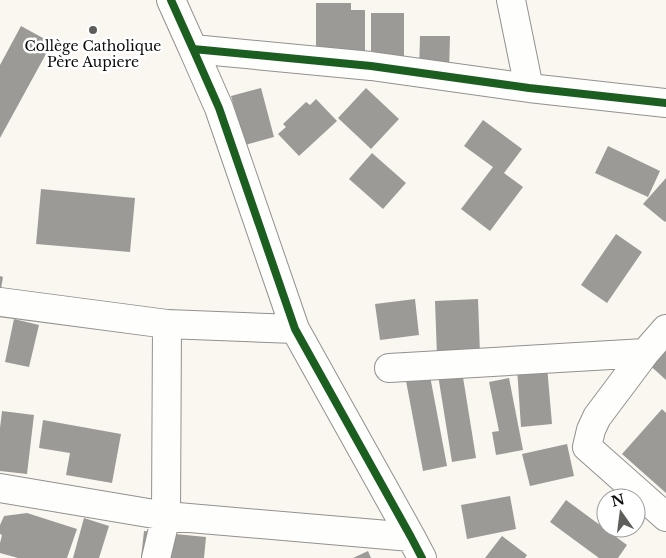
<svg xmlns="http://www.w3.org/2000/svg" width="666" height="558" font-family="'Libre Baskerville',serif">
	<style>
		.building { fill: #9c9a96 }
		.lines { fill: none; stroke-linecap: round; stroke-linejoin: round }
		.street-casing { stroke: #92918e; stroke-width: 30 }
		.street { stroke: #fefefd; stroke-width: 28 }
		.cycleway-casing { stroke: #fff; stroke-width: 11 }
		.cycleway { stroke: #1b5e20; stroke-width: 8 }
		.poi-dot { fill: #5e5e5b; stroke: #fff; stroke-width: 2 }
		.labels { text-anchor: middle; dominant-baseline: central; stroke-width: 5; stroke-linejoin: round; paint-order: stroke }
		.poi-label { font-size: 14px; fill: #0b0b0b; stroke: #fff }
	</style>
	<rect width="100%" height="100%" fill="#f9f7f0"/>
	<path class="building" d="M 316,3 L 351,3 L 351,10 L 365,10 L 365,53 L 316,53 Z
		M 371,13 L 404,13 L 404,56 L 371,56 Z
		M 21,26 L 52,43 L 0,138 L 0,65 Z
		M 420,36 L 450,36 L 449,72 L 419,72 Z
		M 261,88 L 274,137 L 245,145 L 231,96 Z
		M 366,88 L 399,119 L 371,149 L 338,118 Z
		M 316,99 L 337,121 L 299,156 L 278,134 L 286,127 L 283,124 L 306,102 L 310,105 Z
		M 483,120 L 522,149 L 504,173 L 523,187 L 490,231 L 461,209 L 493,167 L 464,146 Z
		M 608,146 L 660,171 L 648,197 L 595,173 Z
		M 372,153 L 406,183 L 383,209 L 349,179 Z
		M 666,178 L 666,221 L 665,222 L 643,204 Z
		M 41,189 L 135,198 L 130,252 L 36,244 Z
		M 616,234 L 642,252 L 607,303 L 581,285 Z
		M 0,276 L 3,277 L 1,289 L 0,289 Z
		M 415,299 L 419,335 L 380,340 L 375,304 Z
		M 478,299 L 480,354 L 437,356 L 435,301 Z
		M 14,319 L 39,325 L 29,367 L 5,362 Z
		M 666,336 L 666,380 L 644,360 Z
		M 547,366 L 552,424 L 521,427 L 517,368 Z
		M 462,371 L 476,458 L 452,462 L 438,375 Z
		M 430,376 L 447,466 L 423,471 L 406,381 Z
		M 509,378 L 523,450 L 496,455 L 492,432 L 499,431 L 489,382 Z
		M 662,409 L 666,413 L 666,493 L 622,454 Z
		M 2,411 L 34,415 L 27,474 L 0,471 L 0,428 Z
		M 43,420 L 121,434 L 112,483 L 66,475 L 70,453 L 39,448 Z
		M 567,444 L 574,476 L 530,486 L 522,454 Z
		M 510,496 L 516,529 L 467,539 L 461,505 Z
		M 566,500 L 627,545 L 618,558 L 599,558 L 550,522 Z
		M 27,513 L 77,529 L 67,558 L 18,558 L 0,553 L 0,543 L 2,535 L 0,534 L 0,525 L 4,516 Z
		M 84,518 L 109,526 L 99,558 L 73,558 Z
		M 144,531 L 206,537 L 204,558 L 141,558 Z
		M 502,536 L 527,555 L 525,558 L 485,558 Z
		M 368,551 L 371,558 L 353,558 Z"/>
	<g class="lines">
		<defs>
			<path id="street" d="M 171,0 L 193,49 L 371,66 L 529,88 L 666,103
				M 511,0 L 529,88
				M 193,49 L 219,108 L 295,329 L 411,537 L 422,558
				M 0,302 L 167,324
				M 666,329 L 645,353 L 597,417 L 591,430 L 587,447 L 666,517
				M 389,368 L 645,353
				M 0,488 L 166,516 L 411,537
				M 156,558 L 166,516 L 167,324 L 295,329"/>
		</defs>
		<use href="#street" class="street-casing"/>
		<use href="#street" class="street"/>
		<defs>
			<path id="cycleway" d="M 171,0 L 193,49 L 371,66 L 529,88 L 666,103
				M 193,49 L 219,108 L 295,329 L 411,537 L 422,558"/>
		</defs>
		<use href="#cycleway" class="cycleway-casing"/>
		<use href="#cycleway" class="cycleway"/>
	</g>
	<circle class="poi-dot" cx="93" cy="30" r="5"/>
	<g class="labels">
		<g class="poi-label">
			<text x="93" y="46">Collège Catholique<tspan x="93" dy="16">Père Aupiere</tspan></text>
		</g>
	</g>
	<g transform="translate(621 513) rotate(346)"><circle r="24" fill="#ffffff" stroke="#9d9d9d"/>
	<path d="M0-4L9 19L0 12L-9 19Z" fill="#5e5e5b"/>
	<text y="-8" font-size="14" font-weight="bold" text-anchor="middle" fill="#0b0b0b">N</text>
	</g>
</svg>
